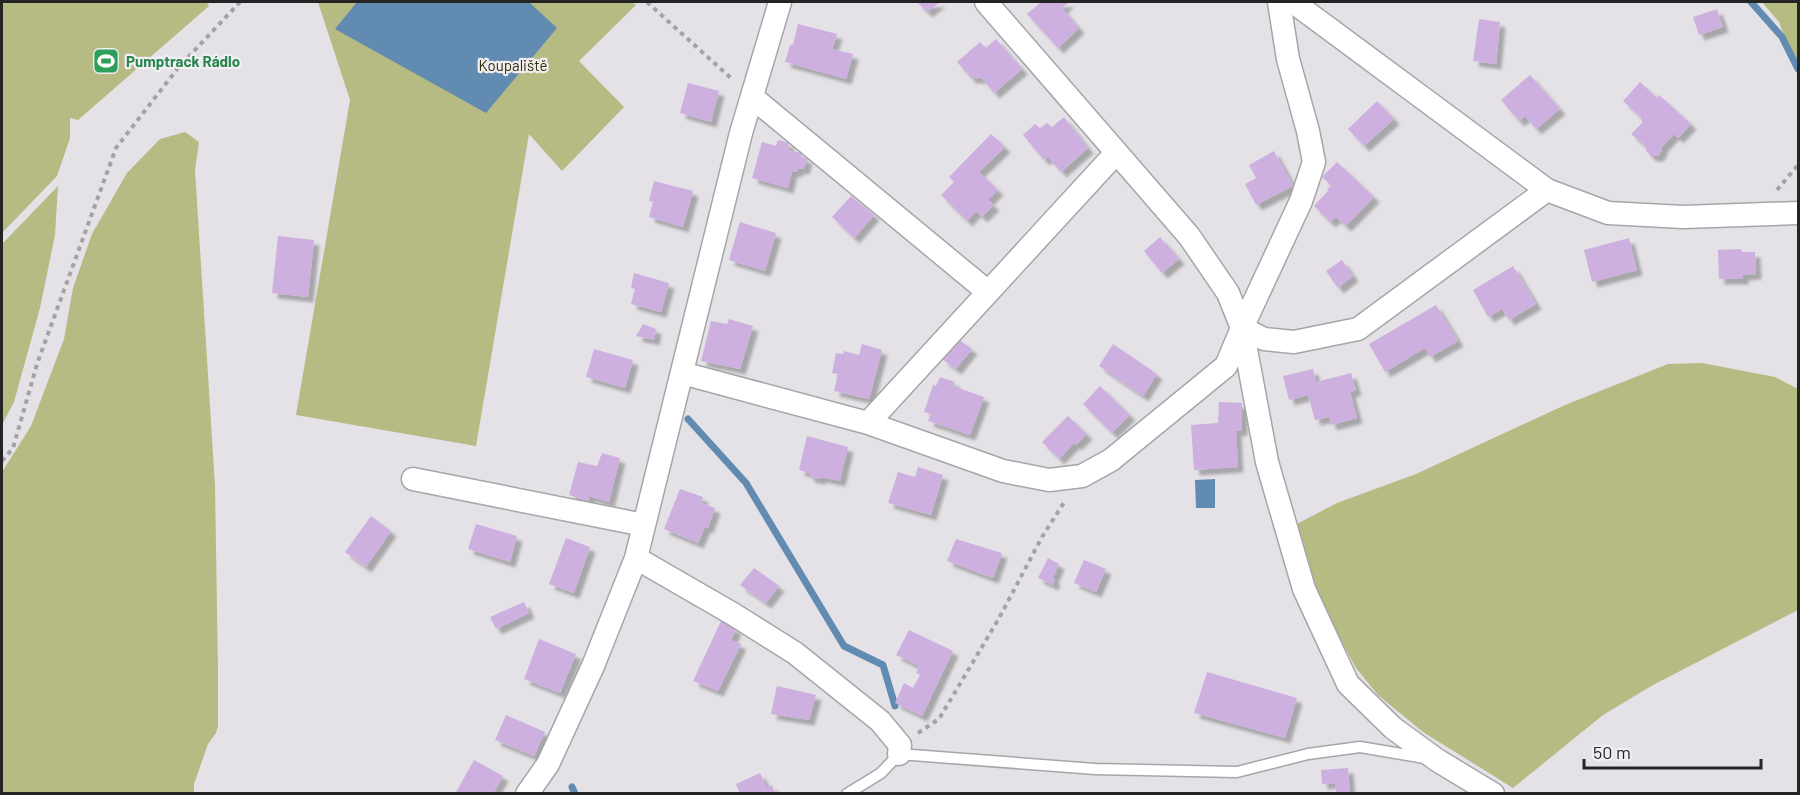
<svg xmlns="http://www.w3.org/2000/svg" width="1800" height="795" font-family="Barlow,sans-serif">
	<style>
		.green { fill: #b6ba83 }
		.water { fill: #628bb2 }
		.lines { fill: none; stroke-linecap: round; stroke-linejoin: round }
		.stream { stroke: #628bb2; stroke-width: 7 }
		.building { fill: #cdb0e0; filter: url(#shadow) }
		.service-casing { stroke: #a7a5a9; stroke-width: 13 }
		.minor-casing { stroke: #a7a5a9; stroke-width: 25 }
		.path { stroke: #a4a2a5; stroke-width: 4; stroke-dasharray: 4.5 4.5; stroke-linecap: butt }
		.service { stroke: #fff; stroke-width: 10 }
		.minor { stroke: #fff; stroke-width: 22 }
		.labels { text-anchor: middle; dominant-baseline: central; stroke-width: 4.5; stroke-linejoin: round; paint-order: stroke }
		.leisure-label { font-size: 15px; font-weight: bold; fill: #27864d; stroke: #f1eff3; text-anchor: start }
		.park-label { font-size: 15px; fill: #2c2e01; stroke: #f1eff3 }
	</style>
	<defs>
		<filter id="shadow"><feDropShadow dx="5.5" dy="5.5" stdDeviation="1.5" flood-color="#0004"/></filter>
	</defs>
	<rect width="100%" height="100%" fill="#e4e2e6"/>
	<path class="green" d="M 2,2 L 207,2 L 209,6 L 78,120 L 70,118 L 70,138 L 57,176 L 2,233 Z
		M 318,2 L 632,2 L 636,5 L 579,61 L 624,107 L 562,171 L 529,134 L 476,446 L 296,415 L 350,100 Z
		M 1762,2 L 1798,2 L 1798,76 L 1779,22 Z
		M 185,132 L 199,142 L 195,170 L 215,486 L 218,670 L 218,726 L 216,733 L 208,744 L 194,784 L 194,793 L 2,793 L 2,472 L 31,426 L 64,339 L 73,288 L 92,234 L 127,173 L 160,139 Z
		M 58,186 L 55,235 L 40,308 L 14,402 L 2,425 L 2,244 Z
		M 1702,363 L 1775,377 L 1798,389 L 1798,610 L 1653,685 L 1603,715 L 1513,788 L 1423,732 L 1378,695 L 1356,668 L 1310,583 L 1293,526 L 1337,503 L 1416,474 L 1565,405 L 1668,364 Z"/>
	<path class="water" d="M 357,2 L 529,2 L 557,28 L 486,113 L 335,29 Z
		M 1215,479 L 1215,508 L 1196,508 L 1195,480 Z"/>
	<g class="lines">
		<path class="stream" d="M 1751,2 L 1782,37 L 1798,69
			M 688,419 L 746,483 L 844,646 L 883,665 L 895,706
			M 572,787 L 575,794"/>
	</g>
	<path class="building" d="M 917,2 L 940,2 L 927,12 Z
		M 1041,2 L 1069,2 L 1062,8 L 1079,28 L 1058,48 L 1027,14 Z
		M 1717,9 L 1723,27 L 1699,35 L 1693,17 Z
		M 1479,19 L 1500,22 L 1496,64 L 1473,61 Z
		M 798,24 L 837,34 L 832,49 L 853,54 L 846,79 L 785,62 L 790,45 L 793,45 Z
		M 996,39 L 1022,69 L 994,93 L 981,77 L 978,79 L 975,77 L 972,79 L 957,62 L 980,42 L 986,48 Z
		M 1530,75 L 1560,109 L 1536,129 L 1525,116 L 1519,121 L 1501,100 Z
		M 1640,82 L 1657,98 L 1659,95 L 1691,124 L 1678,138 L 1674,134 L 1662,147 L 1662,150 L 1658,156 L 1651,156 L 1646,151 L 1646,147 L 1631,134 L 1642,123 L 1641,117 L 1623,101 Z
		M 688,83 L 719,91 L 711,122 L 680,113 Z
		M 1377,101 L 1394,119 L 1364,146 L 1348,129 Z
		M 1064,117 L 1088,148 L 1061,172 L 1048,157 L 1044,160 L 1023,135 L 1035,124 L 1040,128 L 1047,123 L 1052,127 Z
		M 991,134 L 1005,147 L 979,172 L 998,190 L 988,200 L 994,205 L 982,217 L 976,211 L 967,221 L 941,195 L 954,182 L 949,177 Z
		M 778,140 L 789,143 L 788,150 L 802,153 L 801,157 L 807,158 L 804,169 L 798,168 L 797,172 L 792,171 L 788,188 L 752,178 L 762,142 L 776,146 Z
		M 1274,151 L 1293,186 L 1256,205 L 1245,184 L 1256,178 L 1249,165 Z
		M 1337,162 L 1374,197 L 1346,226 L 1336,217 L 1330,222 L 1314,206 L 1328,191 L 1327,190 L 1331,185 L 1322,177 Z
		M 654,181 L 693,191 L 683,227 L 649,217 L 653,202 L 649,201 Z
		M 851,196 L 874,215 L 854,238 L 832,217 Z
		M 740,222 L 776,233 L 765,271 L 729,260 Z
		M 278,236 L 314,240 L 308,297 L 272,293 Z
		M 1160,237 L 1179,259 L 1162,273 L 1144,251 Z
		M 1629,238 L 1637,270 L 1592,282 L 1584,250 Z
		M 1741,249 L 1742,252 L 1755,252 L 1756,274 L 1743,275 L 1743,279 L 1719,279 L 1718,250 Z
		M 1342,260 L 1353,276 L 1338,288 L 1326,271 Z
		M 1513,266 L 1536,304 L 1509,320 L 1502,309 L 1488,317 L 1473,290 Z
		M 634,273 L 669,283 L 661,312 L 631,304 L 635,289 L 631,288 Z
		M 1436,305 L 1458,341 L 1430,357 L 1425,348 L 1385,372 L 1369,344 Z
		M 729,319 L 753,326 L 740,369 L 701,361 L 711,321 L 727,324 Z
		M 643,324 L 656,329 L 654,340 L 636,336 Z
		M 958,339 L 972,349 L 956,369 L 942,359 Z
		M 862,344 L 882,350 L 869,399 L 834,391 L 838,374 L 832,373 L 836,353 L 843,354 L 844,351 L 859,355 Z
		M 1113,344 L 1157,374 L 1143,396 L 1099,366 Z
		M 594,349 L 633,360 L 625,388 L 586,377 Z
		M 1313,369 L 1316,382 L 1351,373 L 1356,390 L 1350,392 L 1357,418 L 1331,425 L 1329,417 L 1315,420 L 1308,395 L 1289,400 L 1283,376 Z
		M 940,377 L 955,382 L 953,386 L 984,397 L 970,435 L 928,421 L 931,414 L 924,412 L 933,385 L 936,386 Z
		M 1100,386 L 1130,415 L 1112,433 L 1083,404 Z
		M 1219,402 L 1242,403 L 1242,430 L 1236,431 L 1238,467 L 1194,470 L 1191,425 L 1218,423 Z
		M 1068,416 L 1087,434 L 1076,445 L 1074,443 L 1059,459 L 1042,442 Z
		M 807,436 L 848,447 L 840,481 L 821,477 L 820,479 L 809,477 L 809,473 L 799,470 Z
		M 602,453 L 620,458 L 609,502 L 589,496 L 588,501 L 569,495 L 578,462 L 597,466 Z
		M 918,467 L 943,475 L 931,515 L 888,503 L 898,472 L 915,477 Z
		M 680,489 L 703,497 L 701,503 L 715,508 L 708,528 L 705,527 L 698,543 L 664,529 Z
		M 371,516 L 391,531 L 366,567 L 345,552 Z
		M 476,524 L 517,536 L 510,562 L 468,549 Z
		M 566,538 L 590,547 L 574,593 L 549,584 Z
		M 956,539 L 1002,553 L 993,578 L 947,561 Z
		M 1048,558 L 1059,564 L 1053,578 L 1055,580 L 1053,585 L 1038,578 Z
		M 1084,560 L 1106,569 L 1096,592 L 1074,583 Z
		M 754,568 L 779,586 L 766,603 L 740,585 Z
		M 524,602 L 529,613 L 496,629 L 490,617 Z
		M 721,621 L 736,629 L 731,640 L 741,644 L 718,691 L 693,681 Z
		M 909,630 L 953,651 L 922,716 L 895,703 L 904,683 L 913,688 L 920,675 L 916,673 L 919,666 L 896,655 Z
		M 539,639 L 576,654 L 560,693 L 524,679 Z
		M 1207,672 L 1297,698 L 1285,738 L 1194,713 Z
		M 777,686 L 816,695 L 809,720 L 771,714 Z
		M 506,715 L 545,732 L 534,756 L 495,740 Z
		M 474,760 L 503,776 L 493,794 L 455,794 Z
		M 1348,768 L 1350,794 L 1336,794 L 1335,783 L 1322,784 L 1321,770 Z
		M 760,773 L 767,788 L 772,785 L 775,794 L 740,794 L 736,784 Z"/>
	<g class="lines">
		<defs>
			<path id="service" d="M 847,794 L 881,773 L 899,754 L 1095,769 L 1237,772 L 1308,754 L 1360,747 L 1425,758"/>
			<path id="minor" d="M 986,2 L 1189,236 L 1228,293 L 1242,328 L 1267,462 L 1304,589 L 1348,684 L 1393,728 L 1437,760 L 1493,794
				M 1293,2 L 1547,190 L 1608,213 L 1683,217 L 1798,213
				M 752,97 L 988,292
				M 1242,328 L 1264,339 L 1294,342 L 1358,329 L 1547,190
				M 682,373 L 868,423 L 1003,471 L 1049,480 L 1082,476 L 1111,460 L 1226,366 L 1242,328 L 1301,201 L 1314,162 L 1308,131 L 1288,59 L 1279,2
				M 868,423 L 1116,153
				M 413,479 L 644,525
				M 636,558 L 733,614 L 795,653 L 880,721 L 900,745 L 899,754
				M 527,794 L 548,764 L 593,666 L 636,558 L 741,133 L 780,2"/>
		</defs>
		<use href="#service" class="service-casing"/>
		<use href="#minor" class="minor-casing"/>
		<path class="path" d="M 647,2 L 733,80
			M 1777,190 L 1798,165
			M 2,461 L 13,448 L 37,364 L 116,148 L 178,68 L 240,2
			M 918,733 L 939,719 L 998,620 L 1042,537 L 1065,501"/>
		<use href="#service" class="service"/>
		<use href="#minor" class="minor"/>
	</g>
	<defs>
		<symbol id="stadium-square" viewBox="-11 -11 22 22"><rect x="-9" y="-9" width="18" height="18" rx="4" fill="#2e9e5b" stroke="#f1eff3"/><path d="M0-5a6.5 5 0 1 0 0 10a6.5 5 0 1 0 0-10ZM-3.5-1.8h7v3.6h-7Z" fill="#fff"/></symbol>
	</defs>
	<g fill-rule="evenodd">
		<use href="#stadium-square" x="91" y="46" width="30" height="30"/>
	</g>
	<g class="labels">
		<g class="leisure-label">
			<text x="126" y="61">Pumptrack Rádlo</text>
		</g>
		<g class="park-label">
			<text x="513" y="65">Koupaliště</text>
		</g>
	</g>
	<rect width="1800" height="795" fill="none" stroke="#252425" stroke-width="6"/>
	<path d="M1584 759v9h177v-9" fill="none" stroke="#252425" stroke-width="3"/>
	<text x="1593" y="759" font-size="18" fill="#252425" stroke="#f1eff3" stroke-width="4.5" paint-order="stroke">50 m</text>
</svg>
